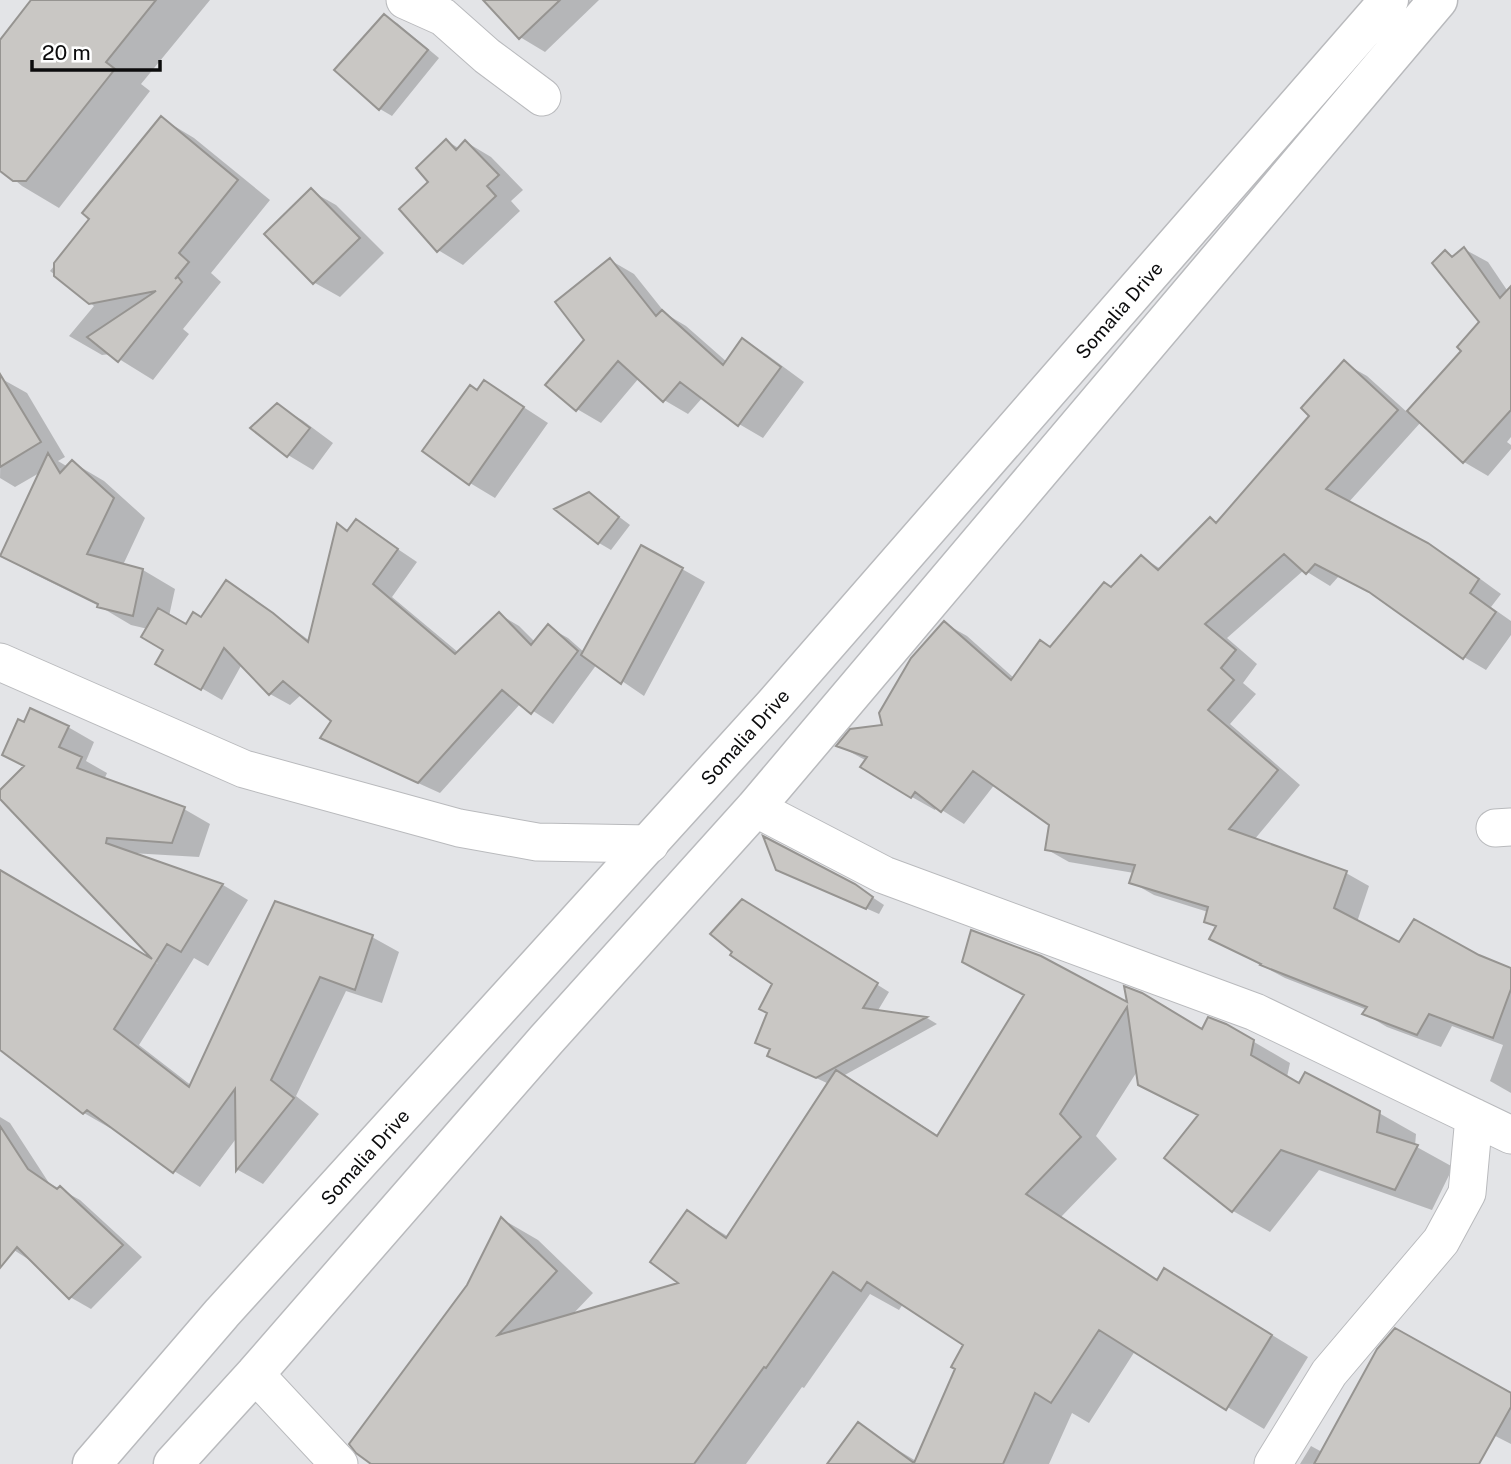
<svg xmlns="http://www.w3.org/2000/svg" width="1511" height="1464" font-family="'Public Sans',sans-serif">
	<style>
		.shadow { fill: #0003 }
		.building { fill: #c9c7c4; stroke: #969491; stroke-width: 2 }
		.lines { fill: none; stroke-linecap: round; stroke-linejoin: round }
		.minor-casing { stroke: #b9babd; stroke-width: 39 }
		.primary-casing { stroke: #b9babd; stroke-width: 41 }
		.minor { stroke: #fff; stroke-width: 37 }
		.primary { stroke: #fff; stroke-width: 38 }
		.labels { text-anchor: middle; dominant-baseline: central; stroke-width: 6; stroke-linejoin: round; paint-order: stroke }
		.street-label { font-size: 19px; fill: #0c0c0d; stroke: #fff }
	</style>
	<rect width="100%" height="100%" fill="#e3e4e7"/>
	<path class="shadow" d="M 34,0 L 210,0 L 141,84 L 150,91 L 59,208 L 22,186 L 0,168 L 0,43 Z
		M 502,0 L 599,0 L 545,52 L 520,37 Z
		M 385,17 L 397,23 L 439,58 L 392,116 L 380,109 Z
		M 161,118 L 194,138 L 270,200 L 211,273 L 221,282 L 183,329 L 189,334 L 153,380 L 111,354 L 102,355 L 69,336 L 94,306 L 50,271 L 92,219 Z
		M 447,141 L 460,149 L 466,142 L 491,157 L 523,190 L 511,201 L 520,211 L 463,265 L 438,250 L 430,182 Z
		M 311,191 L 336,205 L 384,253 L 340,297 L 315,283 L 266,234 Z
		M 1464,249 L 1488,262 L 1511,296 L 1511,437 L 1507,442 L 1511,445 L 1511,449 L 1488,476 L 1464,462 L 1421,422 L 1348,503 L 1453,559 L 1501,594 L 1491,607 L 1511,621 L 1511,635 L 1486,670 L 1464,657 L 1376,596 L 1339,576 L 1330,586 L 1304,570 L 1227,638 L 1257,664 L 1243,683 L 1256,694 L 1230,724 L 1300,785 L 1254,840 L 1346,873 L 1369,886 L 1357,922 L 1399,945 L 1478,956 L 1511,970 L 1511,1093 L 1490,1081 L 1503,1045 L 1452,1026 L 1441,1047 L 1387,1027 L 1365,1014 L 1367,1010 L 1285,978 L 1211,938 L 1217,927 L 1206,921 L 1208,912 L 1154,895 L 1131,882 L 1134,873 L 1069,862 L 1046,849 L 1051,825 L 995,784 L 964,824 L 937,807 L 935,810 L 912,797 L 867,761 L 839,746 L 884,727 L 944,623 L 967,636 L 1014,678 L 1051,648 L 1141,557 L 1161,569 L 1210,519 L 1218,523 L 1312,416 L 1344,363 L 1367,376 L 1408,413 L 1463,351 L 1481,322 L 1446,252 L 1454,257 Z
		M 610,260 L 634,274 L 666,314 L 686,326 L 727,362 L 743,340 L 766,354 L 804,382 L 763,438 L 739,424 L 703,397 L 688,414 L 664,400 L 639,378 L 601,423 L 577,409 L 586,340 Z
		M 2,379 L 27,393 L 65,457 L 58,461 L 68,467 L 72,462 L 104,481 L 145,518 L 123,565 L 143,570 L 175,589 L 169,616 L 187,626 L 246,594 L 310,641 L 338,525 L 349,532 L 356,521 L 417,562 L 392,597 L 459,653 L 499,614 L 519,626 L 535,642 L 548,627 L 568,638 L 585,653 L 682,569 L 705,582 L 644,696 L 597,664 L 553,724 L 521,703 L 440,793 L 343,749 L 323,737 L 333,721 L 302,694 L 290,705 L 270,694 L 242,664 L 222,700 L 158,663 L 166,649 L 148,629 L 131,625 L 99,606 L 34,574 L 1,555 L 41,472 L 15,487 L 0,478 Z
		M 485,382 L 548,423 L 495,498 L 470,483 L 478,391 Z
		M 277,406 L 302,420 L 333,443 L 313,470 L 288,455 Z
		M 589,494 L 630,525 L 611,550 L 599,543 Z
		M 68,727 L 94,742 L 86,761 L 107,773 L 104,780 L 184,809 L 210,824 L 199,857 L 131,853 L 223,885 L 248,900 L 208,966 L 194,958 L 139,1045 L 192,1086 L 276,904 L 372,937 L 399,952 L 382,1003 L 346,991 L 296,1096 L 319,1114 L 263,1184 L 238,1170 L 238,1136 L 200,1187 L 174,1171 L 112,1126 L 110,1128 L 84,1113 L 0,1048 L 0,872 L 158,964 L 0,796 L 0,792 Z
		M 777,869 L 854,885 L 884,905 L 879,914 Z
		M 755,908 L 889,992 L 877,1012 L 927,1018 L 937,1024 L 843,1076 L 939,1136 L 1129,1005 L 1203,1031 L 1225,1025 L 1290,1063 L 1287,1077 L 1299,1084 L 1379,1113 L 1416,1134 L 1415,1146 L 1453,1167 L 1432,1210 L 1319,1170 L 1270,1232 L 1233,1211 L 1167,1158 L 1199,1116 L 1140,1084 L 1138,1070 L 1096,1136 L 1117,1159 L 1061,1217 L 1159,1281 L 1202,1292 L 1308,1357 L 1264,1429 L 1135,1351 L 1089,1423 L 1072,1413 L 1049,1464 L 860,1464 L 873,1435 L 916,1461 L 958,1369 L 965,1345 L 903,1304 L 899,1310 L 870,1294 L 804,1388 L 802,1387 L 746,1464 L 374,1464 L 469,1286 L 502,1219 L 538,1240 L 593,1293 L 572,1315 L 682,1283 L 687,1212 L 729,1237 L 829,1084 L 769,1056 L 771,1050 L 770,1013 L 774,984 Z
		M 0,1117 L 10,1123 L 49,1183 L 80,1200 L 142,1257 L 91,1309 L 70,1297 L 34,1263 L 0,1241 Z
		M 1405,1390 L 1511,1395 L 1511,1444 Z
		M 1311,1446 L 1322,1452 L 1437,1464 L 1300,1464 Z"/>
	<path class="building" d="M 31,0 L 156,0 L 106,62 L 115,69 L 26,181 L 13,181 L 0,171 L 0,40 Z
		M 483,0 L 560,0 L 519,39 Z
		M 384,14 L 428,50 L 379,110 L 334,70 Z
		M 161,116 L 238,180 L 179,253 L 189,262 L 175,279 L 178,277 L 182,282 L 118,362 L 87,337 L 156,291 L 89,304 L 54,276 L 54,263 L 89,219 L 82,213 Z
		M 446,139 L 456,150 L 465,140 L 499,175 L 487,186 L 496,196 L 437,252 L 399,209 L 428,182 L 416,168 Z
		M 311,188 L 360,238 L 313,284 L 264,234 Z
		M 1464,247 L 1500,298 L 1511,286 L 1511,410 L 1463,463 L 1407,411 L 1461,351 L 1457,347 L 1479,322 L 1432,263 L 1445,250 L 1452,257 Z
		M 610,258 L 656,316 L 662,310 L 723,365 L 742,338 L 781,367 L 738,426 L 680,382 L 663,402 L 618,361 L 576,411 L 545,385 L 584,340 L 555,302 Z
		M 1344,360 L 1398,410 L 1326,489 L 1428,543 L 1479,579 L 1470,593 L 1496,612 L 1463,659 L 1369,592 L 1315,564 L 1306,574 L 1284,554 L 1205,624 L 1236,650 L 1221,668 L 1234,680 L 1208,710 L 1278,770 L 1229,829 L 1347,871 L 1334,908 L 1399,942 L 1414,919 L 1479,955 L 1511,968 L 1511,989 L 1493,1038 L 1429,1014 L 1417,1035 L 1362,1014 L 1367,1007 L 1260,965 L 1261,964 L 1209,939 L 1216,926 L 1204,922 L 1208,907 L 1129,883 L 1135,865 L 1045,850 L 1049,825 L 973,771 L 941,812 L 915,792 L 911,798 L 860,767 L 867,757 L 836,746 L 850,729 L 882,725 L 879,713 L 911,658 L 944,621 L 1011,680 L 1040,640 L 1050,647 L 1104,582 L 1111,587 L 1141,555 L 1158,570 L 1210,517 L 1216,523 L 1309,416 L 1301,408 Z
		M 0,374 L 41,442 L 0,467 Z
		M 484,380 L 524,407 L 469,485 L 422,451 L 470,385 L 477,390 Z
		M 277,403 L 310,428 L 287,457 L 250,428 Z
		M 48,453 L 60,473 L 72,460 L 114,498 L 87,554 L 143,569 L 133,616 L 97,607 L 98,604 L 0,556 Z
		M 589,492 L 619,517 L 598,544 L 554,509 Z
		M 356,519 L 398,549 L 373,584 L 455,654 L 499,612 L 531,645 L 548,624 L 578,651 L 531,714 L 502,690 L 418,783 L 320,738 L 331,721 L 283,681 L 269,695 L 224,648 L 201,690 L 155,664 L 163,650 L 141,637 L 158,608 L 186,624 L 193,612 L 201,617 L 226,580 L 273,613 L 308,642 L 337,523 L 347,531 Z
		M 641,545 L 683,568 L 621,684 L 581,655 Z
		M 30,708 L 69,726 L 59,747 L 82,757 L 77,768 L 185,807 L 172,843 L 107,838 L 106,843 L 223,884 L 181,952 L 167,944 L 114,1029 L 189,1087 L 275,901 L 373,935 L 355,990 L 320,977 L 271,1080 L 294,1098 L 236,1171 L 235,1089 L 173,1173 L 87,1110 L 83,1114 L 0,1050 L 0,870 L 152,959 L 0,799 L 0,790 L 24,766 L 2,755 L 18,719 L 24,722 Z
		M 763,836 L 855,884 L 873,897 L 866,909 L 776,870 Z
		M 742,899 L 878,983 L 863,1008 L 927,1017 L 816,1078 L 767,1056 L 770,1049 L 755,1043 L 767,1013 L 759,1009 L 772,984 L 730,955 L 732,952 L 710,934 Z
		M 971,930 L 1041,956 L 1127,1002 L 1124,986 L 1142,993 L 1202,1029 L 1208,1017 L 1226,1024 L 1254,1040 L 1251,1055 L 1299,1083 L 1305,1072 L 1380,1111 L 1377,1132 L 1418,1145 L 1395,1190 L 1281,1150 L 1232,1212 L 1164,1158 L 1198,1115 L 1138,1085 L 1127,1007 L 1060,1114 L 1081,1137 L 1026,1194 L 1157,1280 L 1164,1268 L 1272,1335 L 1226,1410 L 1099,1330 L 1051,1403 L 1035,1393 L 1003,1464 L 827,1464 L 858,1422 L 914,1463 L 955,1369 L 951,1367 L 963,1345 L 867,1282 L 861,1291 L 833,1272 L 766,1368 L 764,1367 L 694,1464 L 371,1464 L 356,1453 L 349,1444 L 467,1285 L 501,1217 L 557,1271 L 498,1335 L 678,1283 L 650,1262 L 687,1210 L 726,1238 L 836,1070 L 937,1136 L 1024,995 L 962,962 Z
		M 0,1126 L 28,1169 L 57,1189 L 60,1186 L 123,1245 L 69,1299 L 17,1247 L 0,1268 Z
		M 1395,1328 L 1511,1393 L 1511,1407 L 1479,1464 L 1314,1464 L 1377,1349 Z"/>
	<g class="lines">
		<defs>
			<path id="minor" d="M 405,0 L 443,17 L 487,56 L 542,97
				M 0,662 L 244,769 L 459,828 L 537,842 L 650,844
				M 755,808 L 884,875 L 1255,1012 L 1511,1135
				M 1495,828 L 1511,827
				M 255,1374 L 339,1464
				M 1273,1464 L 1329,1373 L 1441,1241 L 1467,1193 L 1474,1117"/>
			<path id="primary" d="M 92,1464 L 222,1313 L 773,706 L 1389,0
				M 173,1464 L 255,1374 L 546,1040 L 755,808 L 1438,0"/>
		</defs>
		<use href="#minor" class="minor-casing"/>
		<use href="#primary" class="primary-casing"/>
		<use href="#minor" class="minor"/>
		<use href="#primary" class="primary"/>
	</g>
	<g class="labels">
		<g class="street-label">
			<text transform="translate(1119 310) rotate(-49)">Somalia Drive</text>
			<text transform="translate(745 737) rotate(-48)">Somalia Drive</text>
			<text transform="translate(365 1157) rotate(-48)">Somalia Drive</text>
		</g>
	</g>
	<path d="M32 60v10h128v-10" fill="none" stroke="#0c0c0d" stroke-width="3.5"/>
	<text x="42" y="60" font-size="21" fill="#0c0c0d" stroke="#ffffff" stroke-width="5" paint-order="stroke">20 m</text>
</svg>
